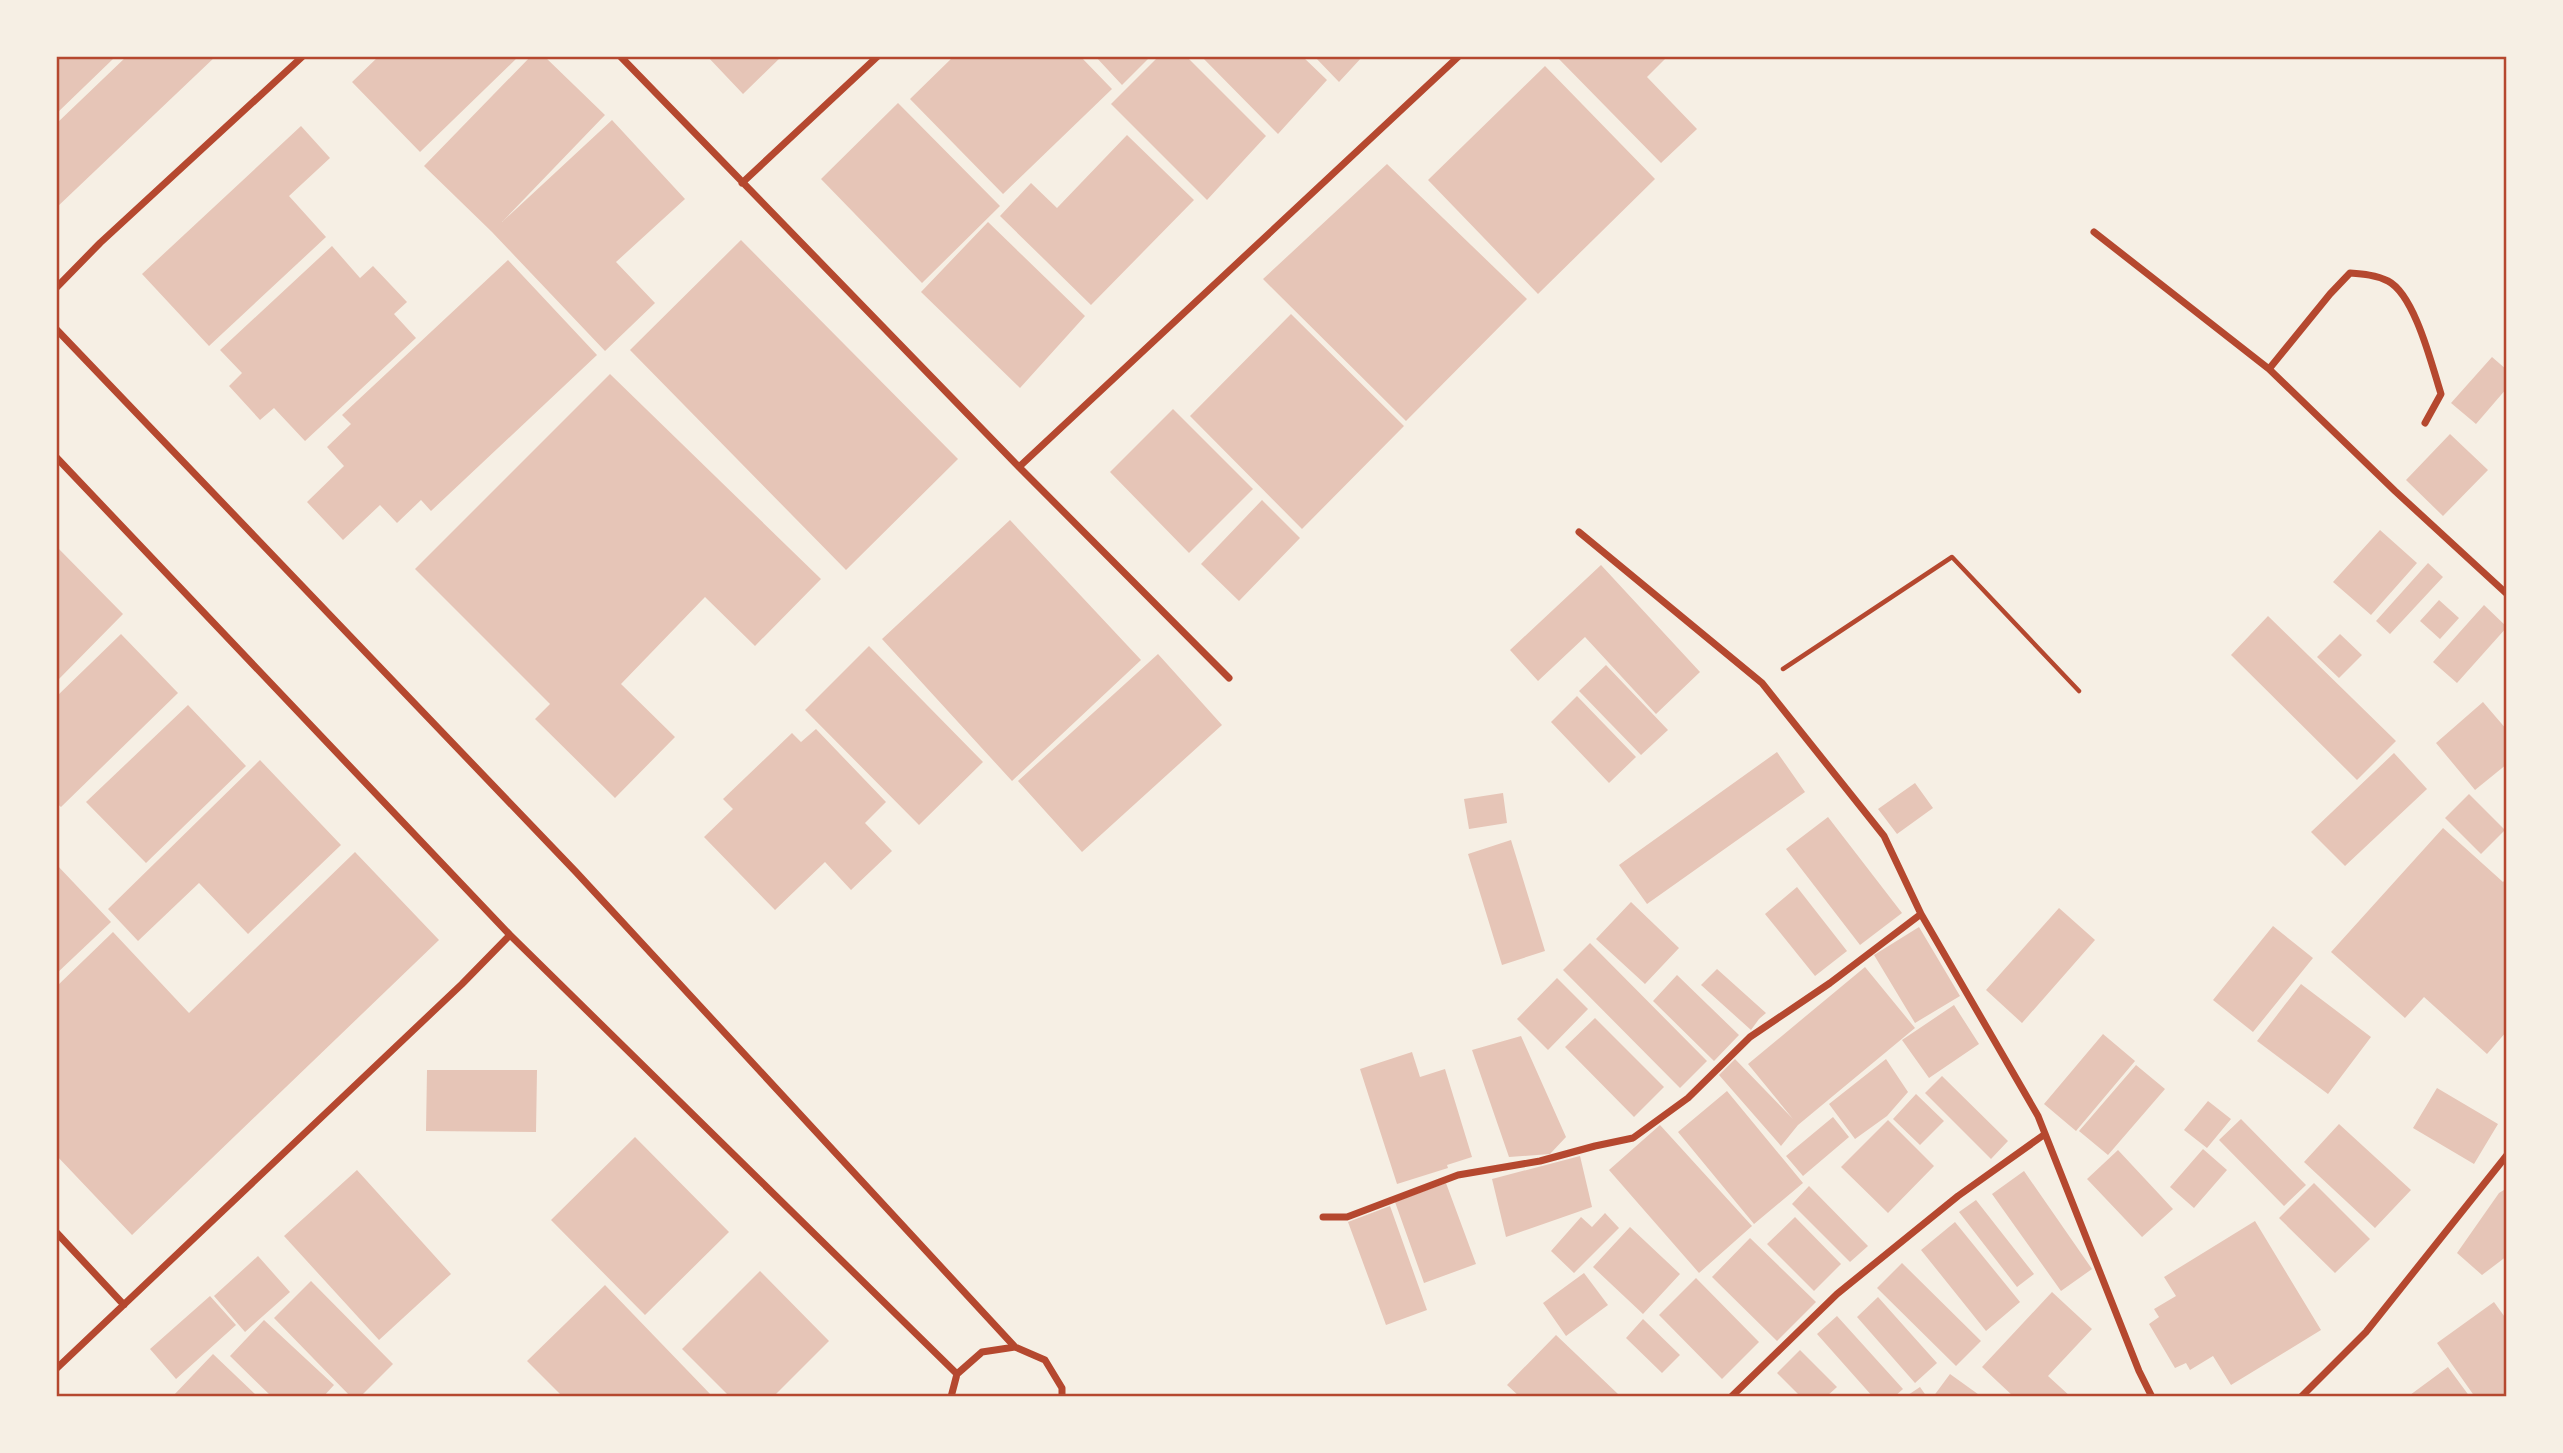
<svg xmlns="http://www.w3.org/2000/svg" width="2563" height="1453" font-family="'Crimson Pro',serif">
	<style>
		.building { fill: #e6c5b7 }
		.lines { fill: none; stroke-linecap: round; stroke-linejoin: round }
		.path { stroke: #b5482f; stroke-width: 4.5 }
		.minor { stroke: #b5482f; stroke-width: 7 }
		.neatline { fill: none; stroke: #b5482f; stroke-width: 2.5 }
	</style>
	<rect width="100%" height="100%" fill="#f6efe4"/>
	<path class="building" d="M 56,56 L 110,56 L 113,59 L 56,114 Z
		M 127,56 L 216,56 L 56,208 L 56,124 Z
		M 379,56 L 519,56 L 420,152 L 352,82 Z
		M 531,56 L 544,56 L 605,115 L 502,222 L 612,120 L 685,199 L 616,262 L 655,303 L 605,351 L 492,232 L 424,166 Z
		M 707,56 L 782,56 L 743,94 Z
		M 954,56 L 1080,56 L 1112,89 L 1003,194 L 910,99 Z
		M 1095,56 L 1151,56 L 1122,85 Z
		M 1159,56 L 1186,56 L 1266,136 L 1207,200 L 1111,104 Z
		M 1201,56 L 1302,56 L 1327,80 L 1278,134 Z
		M 1314,56 L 1363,56 L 1339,82 Z
		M 1556,56 L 1668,56 L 1647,77 L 1697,129 L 1661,163 Z
		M 1545,66 L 1655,179 L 1538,294 L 1428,180 Z
		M 898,103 L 1000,206 L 922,283 L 821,179 Z
		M 301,126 L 330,158 L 289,196 L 326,237 L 209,346 L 142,274 Z
		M 1127,135 L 1194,200 L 1091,305 L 1000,216 L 1031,183 L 1057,208 Z
		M 1387,164 L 1527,299 L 1406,421 L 1263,279 Z
		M 988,222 L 1085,316 L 1020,388 L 921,292 Z
		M 741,240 L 958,459 L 846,570 L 630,350 Z
		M 332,246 L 360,278 L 373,266 L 407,302 L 394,314 L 416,338 L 305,441 L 274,408 L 260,420 L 229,386 L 242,373 L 220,350 Z
		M 508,260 L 597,355 L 431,511 L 421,500 L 397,523 L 380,505 L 343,540 L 307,502 L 344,466 L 327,447 L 351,424 L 342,415 Z
		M 1291,314 L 1404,426 L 1302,529 L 1190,416 Z
		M 2492,357 L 2507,370 L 2507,388 L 2476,424 L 2451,403 Z
		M 610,374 L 821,579 L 755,646 L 705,597 L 621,684 L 675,737 L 615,798 L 535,719 L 550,704 L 415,569 Z
		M 1173,409 L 1253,489 L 1189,553 L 1110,472 Z
		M 2450,434 L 2488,470 L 2443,516 L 2406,480 Z
		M 1262,500 L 1300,538 L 1239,601 L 1201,564 Z
		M 1010,520 L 1141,660 L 1012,781 L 882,639 Z
		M 2380,530 L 2417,563 L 2371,615 L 2333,582 Z
		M 56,546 L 123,614 L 56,682 Z
		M 2428,563 L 2443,577 L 2390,634 L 2376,621 Z
		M 1601,565 L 1700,672 L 1656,714 L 1585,637 L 1538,681 L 1510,650 Z
		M 2439,600 L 2459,618 L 2440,639 L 2420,621 Z
		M 2484,605 L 2507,627 L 2457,683 L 2433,662 Z
		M 2268,616 L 2396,741 L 2357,780 L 2231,655 Z
		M 121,634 L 178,693 L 61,807 L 56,803 L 56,697 Z
		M 2340,634 L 2362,655 L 2339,678 L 2317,657 Z
		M 869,646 L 983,762 L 919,825 L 805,710 Z
		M 1158,654 L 1222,725 L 1082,852 L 1018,781 Z
		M 1606,665 L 1668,730 L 1641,755 L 1579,691 Z
		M 1577,696 L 1636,757 L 1609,783 L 1551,722 Z
		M 2483,702 L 2507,730 L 2507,764 L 2475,790 L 2436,743 Z
		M 188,705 L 246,766 L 146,863 L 86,802 Z
		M 816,729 L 886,802 L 865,823 L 892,851 L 851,890 L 825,862 L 775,910 L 704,837 L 733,809 L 723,799 L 792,733 L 801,742 Z
		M 1777,752 L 1805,792 L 1647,904 L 1619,865 Z
		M 2394,753 L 2427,789 L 2345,866 L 2311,832 Z
		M 260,760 L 341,845 L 248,934 L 199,883 L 138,941 L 108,909 Z
		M 1915,783 L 1933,808 L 1897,834 L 1878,809 Z
		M 1503,793 L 1507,823 L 1469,829 L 1464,799 Z
		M 2469,794 L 2505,830 L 2481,854 L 2445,818 Z
		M 1828,817 L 1902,913 L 1860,945 L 1786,849 Z
		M 2443,828 L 2503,882 L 2507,878 L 2507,1031 L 2487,1054 L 2424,997 L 2405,1018 L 2331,952 Z
		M 1511,840 L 1545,951 L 1502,965 L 1468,854 Z
		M 355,852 L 439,940 L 132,1235 L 56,1155 L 56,987 L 113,932 L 189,1013 Z
		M 56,864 L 111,922 L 56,974 Z
		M 1797,887 L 1847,951 L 1815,976 L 1765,914 Z
		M 1631,902 L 1679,948 L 1645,984 L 1596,939 Z
		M 2059,908 L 2095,940 L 2022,1023 L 1986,990 Z
		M 2273,926 L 2313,958 L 2253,1032 L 2213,1000 Z
		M 1919,927 L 1960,996 L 1915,1023 L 1874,955 Z
		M 1590,943 L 1707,1061 L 1680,1088 L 1563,970 Z
		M 1865,967 L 1915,1028 L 1798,1125 L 1781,1146 L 1719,1075 L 1735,1059 L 1793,1119 L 1748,1064 Z
		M 1717,969 L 1766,1013 L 1759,1019 L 1751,1030 L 1701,985 Z
		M 1677,975 L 1739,1035 L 1714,1061 L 1653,1001 Z
		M 1557,978 L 1588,1009 L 1548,1050 L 1517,1019 Z
		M 2301,984 L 2371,1037 L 2328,1094 L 2257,1041 Z
		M 1954,1005 L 1979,1044 L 1929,1078 L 1902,1040 Z
		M 1595,1018 L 1664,1087 L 1634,1117 L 1565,1047 Z
		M 2103,1034 L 2135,1061 L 2076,1131 L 2044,1104 Z
		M 1521,1036 L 1566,1137 L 1550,1154 L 1509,1157 L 1472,1050 Z
		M 1412,1052 L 1420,1077 L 1445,1069 L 1472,1157 L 1447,1165 L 1448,1168 L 1397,1184 L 1360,1069 Z
		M 1886,1059 L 1908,1092 L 1887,1116 L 1855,1139 L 1829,1104 Z
		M 2136,1065 L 2165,1089 L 2108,1155 L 2079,1131 Z
		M 427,1070 L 537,1070 L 536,1132 L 426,1131 Z
		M 1942,1076 L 2008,1141 L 1991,1159 L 1925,1093 Z
		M 2437,1088 L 2498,1124 L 2474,1164 L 2413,1128 Z
		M 1727,1091 L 1803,1183 L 1754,1224 L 1678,1132 Z
		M 1916,1094 L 1944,1121 L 1920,1145 L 1893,1119 Z
		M 2208,1101 L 2231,1119 L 2207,1148 L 2184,1130 Z
		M 1833,1117 L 1849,1137 L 1803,1176 L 1786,1156 Z
		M 2241,1119 L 2306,1185 L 2284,1206 L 2219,1140 Z
		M 1888,1120 L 1934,1166 L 1888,1213 L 1841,1167 Z
		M 2339,1124 L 2411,1190 L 2375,1228 L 2304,1162 Z
		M 1660,1125 L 1752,1226 L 1699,1273 L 1609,1170 Z
		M 635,1137 L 729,1232 L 645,1315 L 551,1220 Z
		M 2203,1149 L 2227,1170 L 2194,1208 L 2170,1187 Z
		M 2118,1150 L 2173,1209 L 2142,1237 L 2087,1179 Z
		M 1580,1156 L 1592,1207 L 1506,1237 L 1492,1179 Z
		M 357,1170 L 451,1274 L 379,1340 L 284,1236 Z
		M 2024,1171 L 2092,1269 L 2061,1291 L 1992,1194 Z
		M 1446,1183 L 1476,1264 L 1424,1283 L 1395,1202 Z
		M 2314,1183 L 2370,1239 L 2335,1273 L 2279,1218 Z
		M 1809,1186 L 1868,1246 L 1850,1262 L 1792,1204 Z
		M 2507,1188 L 2507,1256 L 2482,1275 L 2457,1253 L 2499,1193 Z
		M 1976,1200 L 2034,1274 L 2017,1287 L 1959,1212 Z
		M 1390,1206 L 1427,1310 L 1386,1325 L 1348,1222 Z
		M 1605,1213 L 1619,1228 L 1574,1273 L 1551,1251 L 1581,1217 L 1592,1227 Z
		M 1795,1217 L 1841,1264 L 1814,1291 L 1767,1244 Z
		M 2255,1221 L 2321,1330 L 2231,1385 L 2213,1356 L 2190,1370 L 2186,1363 L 2175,1368 L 2149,1324 L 2159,1317 L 2154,1309 L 2176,1296 L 2164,1277 Z
		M 1955,1222 L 2020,1302 L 1986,1331 L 1921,1250 Z
		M 1630,1227 L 1680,1274 L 1643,1314 L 1593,1267 Z
		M 1750,1238 L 1816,1302 L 1777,1341 L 1712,1277 Z
		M 258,1256 L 290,1292 L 245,1332 L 214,1296 Z
		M 1902,1263 L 1981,1341 L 1956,1366 L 1877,1288 Z
		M 760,1271 L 829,1341 L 773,1397 L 730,1397 L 682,1349 Z
		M 1584,1273 L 1608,1305 L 1566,1336 L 1543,1303 Z
		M 1696,1278 L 1759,1342 L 1722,1379 L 1659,1315 Z
		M 311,1281 L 393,1364 L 360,1397 L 351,1397 L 274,1318 Z
		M 605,1285 L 713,1397 L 563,1397 L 527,1361 Z
		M 2052,1292 L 2092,1329 L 2048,1376 L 2071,1397 L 2014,1397 L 1982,1367 Z
		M 210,1296 L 236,1325 L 176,1379 L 150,1349 Z
		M 1878,1297 L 1937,1363 L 1915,1383 L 1857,1317 Z
		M 2494,1302 L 2507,1320 L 2507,1397 L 2475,1397 L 2437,1343 Z
		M 1837,1316 L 1903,1389 L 1894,1397 L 1873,1397 L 1817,1334 Z
		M 1643,1319 L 1680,1355 L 1662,1373 L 1626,1338 Z
		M 264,1320 L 334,1385 L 323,1397 L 272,1397 L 230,1356 Z
		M 1556,1335 L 1618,1394 L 1615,1397 L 1520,1397 L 1507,1385 Z
		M 1800,1350 L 1837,1387 L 1826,1397 L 1801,1397 L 1777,1373 Z
		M 213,1354 L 258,1397 L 172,1397 Z
		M 2448,1367 L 2470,1397 L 2412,1397 L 2410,1395 Z
		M 1950,1374 L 1982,1397 L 1933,1397 Z
		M 1920,1387 L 1927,1397 L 1905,1397 Z"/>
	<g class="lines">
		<path class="path" d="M 1783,669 L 1952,557 L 2079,691"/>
		<path class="minor" d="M 620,56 L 1019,467 L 1229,678
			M 742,183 L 878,56
			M 2094,232 L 2269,369 L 2395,491 L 2507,594
			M 56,288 L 100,243 L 303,56
			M 56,329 L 576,872 L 1015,1347
			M 2269,369 L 2330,294 L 2350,273 C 2363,274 2376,275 2388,281 C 2415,295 2432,366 2441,394 L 2425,423
			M 56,457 L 510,935 L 957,1374
			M 1019,467 L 1459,56
			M 1579,532 L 1762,683 L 1884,836 L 1921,914 L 2038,1116 L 2139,1371 L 2152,1397
			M 1323,1217 L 1347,1217 L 1458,1175 L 1540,1161 L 1595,1146 L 1633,1138 L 1688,1098 L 1750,1037 L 1830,983 L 1921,914
			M 56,1232 L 124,1305
			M 56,1369 L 462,984 L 510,935
			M 951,1397 L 957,1374 L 982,1352 L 1015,1347 L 1045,1360 L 1062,1388 L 1062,1397
			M 1731,1397 L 1837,1294 L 1958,1196 L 2045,1134
			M 2301,1397 L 2366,1332 L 2507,1155"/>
	</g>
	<rect width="2563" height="1453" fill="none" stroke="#f6efe4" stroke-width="116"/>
	<rect x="58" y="58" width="2447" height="1337" class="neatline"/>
</svg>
